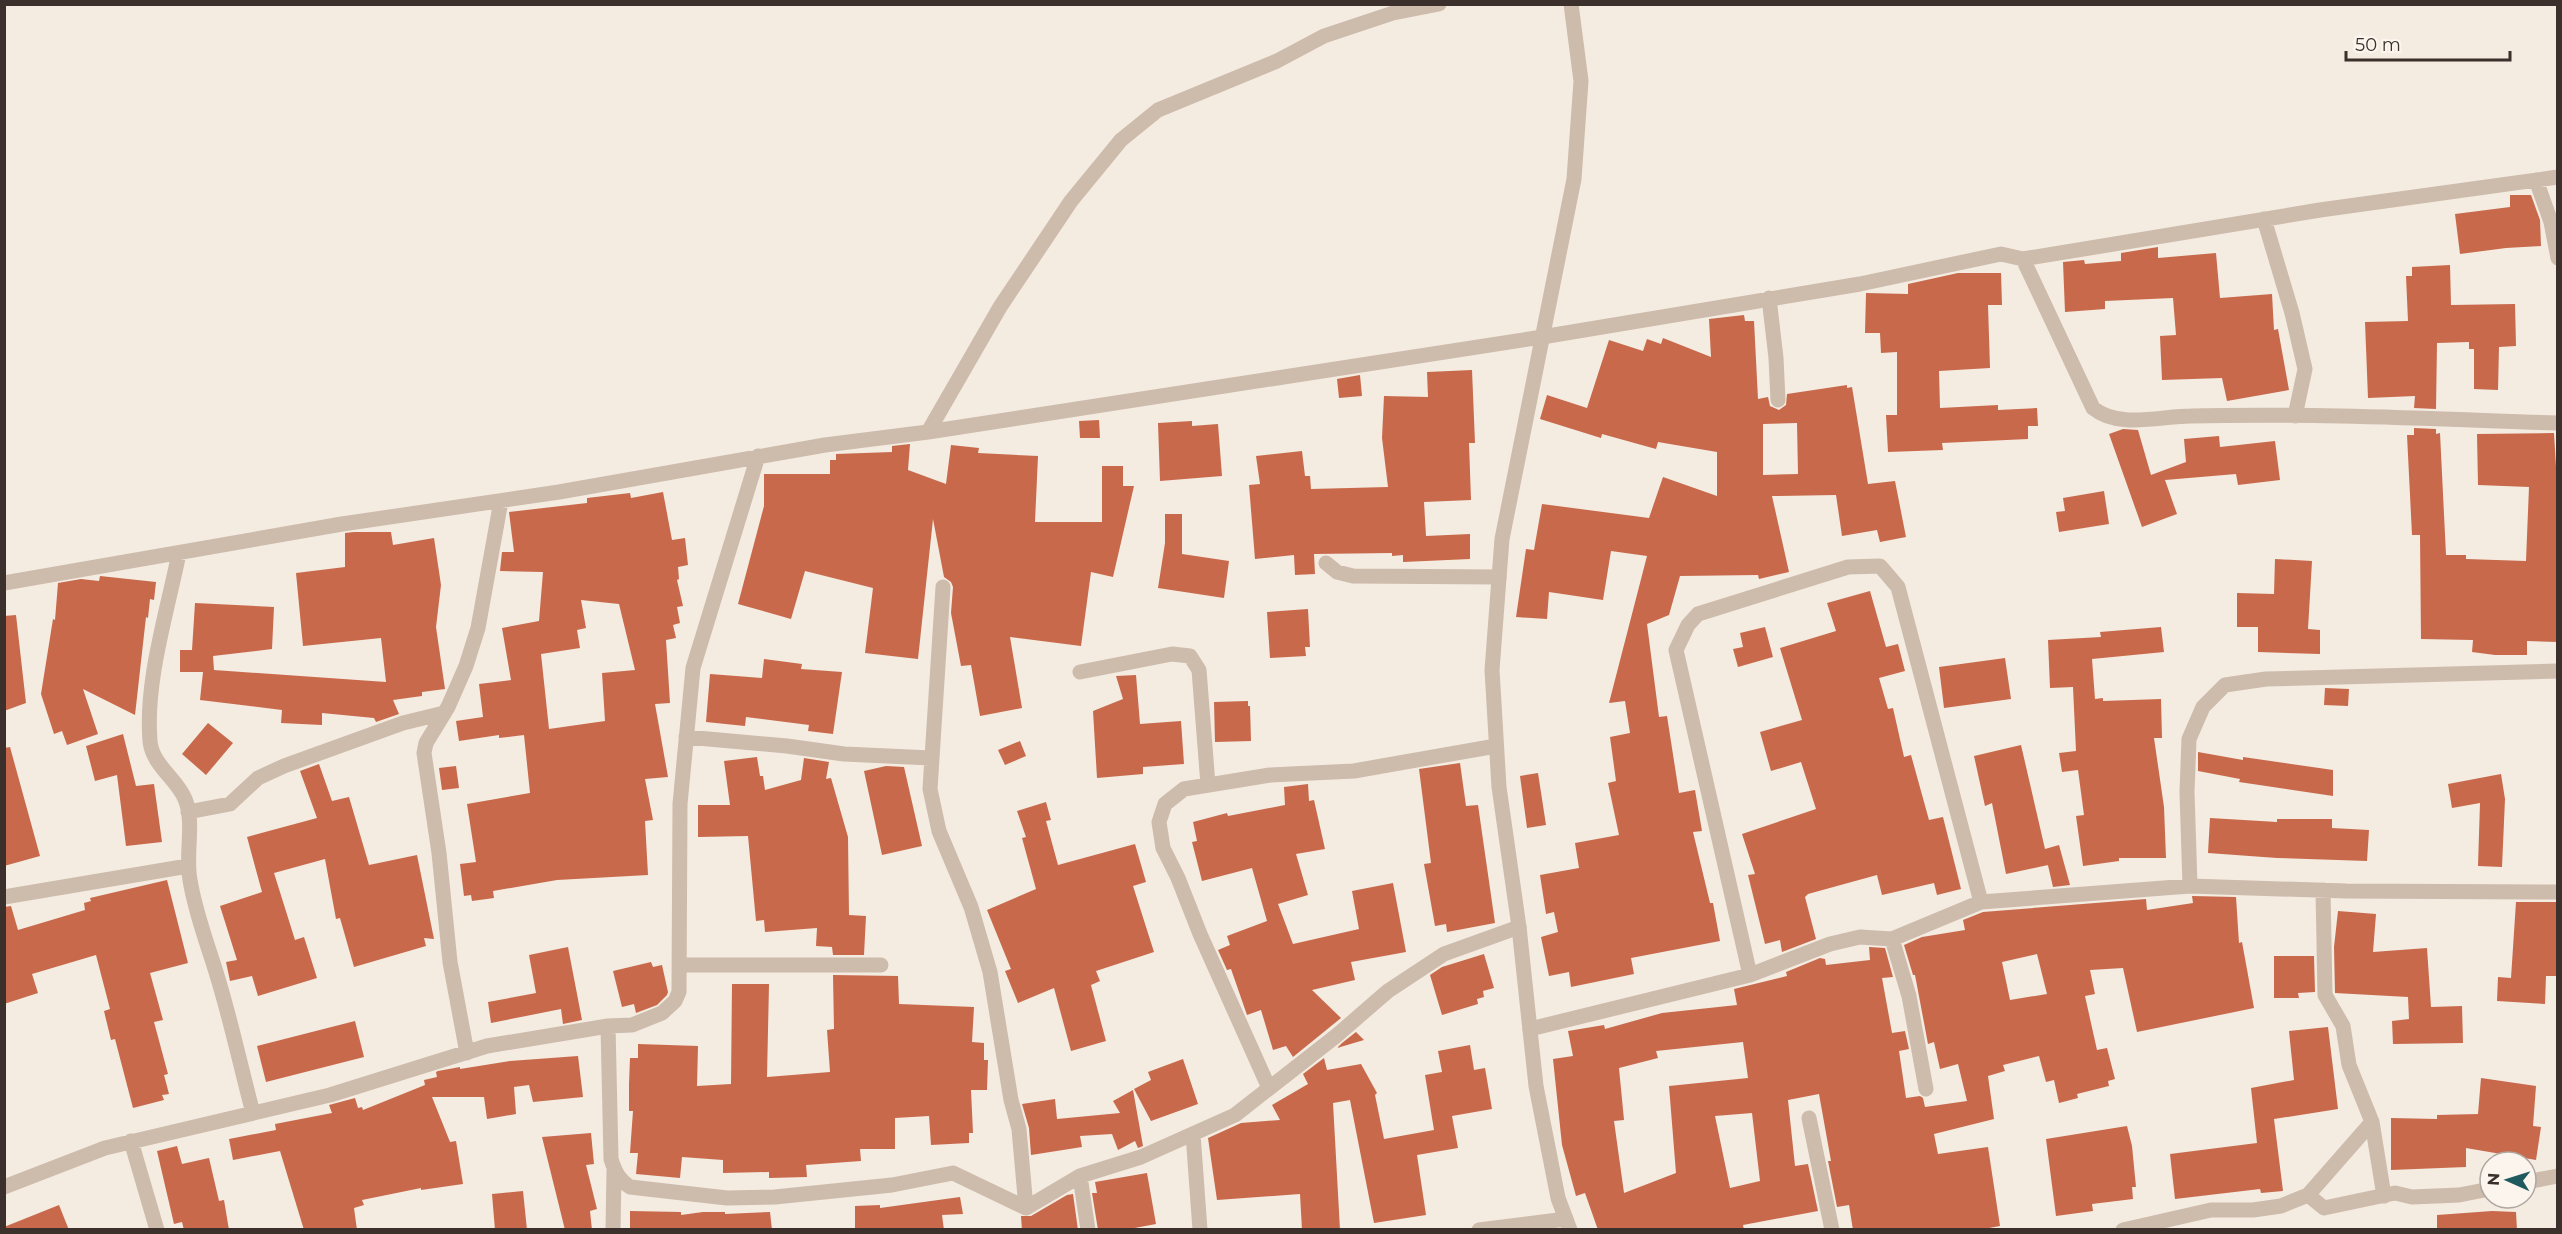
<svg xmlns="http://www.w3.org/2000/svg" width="2562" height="1234" font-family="Montserrat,sans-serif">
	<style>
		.building { fill: #c8694b; fill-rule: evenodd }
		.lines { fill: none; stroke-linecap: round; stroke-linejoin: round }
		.minor { stroke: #cdbbac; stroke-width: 15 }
		.tertiary { stroke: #cdbbac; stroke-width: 15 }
	</style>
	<rect width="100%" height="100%" fill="#f4ebe1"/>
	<path class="building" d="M 2510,195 L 2531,195 L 2540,220 L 2541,246 L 2506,248 L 2460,254 L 2455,214 L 2510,207 Z
		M 2158,247 L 2158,258 L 2216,253 L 2220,298 L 2272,294 L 2274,330 L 2278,329 L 2289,390 L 2227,401 L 2222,378 L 2162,380 L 2160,336 L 2176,335 L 2173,298 L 2105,301 L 2105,309 L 2065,312 L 2063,262 L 2084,260 L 2085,264 L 2121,261 L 2121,253 Z
		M 2450,265 L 2451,305 L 2515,304 L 2516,346 L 2499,347 L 2498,390 L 2474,389 L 2474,349 L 2469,349 L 2469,342 L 2437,343 L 2436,409 L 2414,408 L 2415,396 L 2368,398 L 2365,322 L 2408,321 L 2406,276 L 2412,276 L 2412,267 Z
		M 1958,273 L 2001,273 L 2002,305 L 1988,305 L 1990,368 L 1939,371 L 1940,408 L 1998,405 L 1998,410 L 2037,408 L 2038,426 L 2028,426 L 2028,439 L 1942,443 L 1943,450 L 1888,452 L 1886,415 L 1897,415 L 1897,352 L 1881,353 L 1880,333 L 1865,333 L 1866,293 L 1908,294 L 1908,284 Z
		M 1744,315 L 1745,321 L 1754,321 L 1758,399 L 1768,397 L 1770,406 L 1779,410 L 1786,405 L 1787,394 L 1847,385 L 1847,388 L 1852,387 L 1868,484 L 1895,481 L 1906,537 L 1880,542 L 1877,530 L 1842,536 L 1836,495 L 1772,496 L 1789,572 L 1759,579 L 1758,575 L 1680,576 L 1669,615 L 1647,624 L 1659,717 L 1667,716 L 1679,793 L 1695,790 L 1702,831 L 1693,832 L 1710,903 L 1713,903 L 1720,941 L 1631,958 L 1634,974 L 1571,987 L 1569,972 L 1549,976 L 1541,937 L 1558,932 L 1554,912 L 1546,914 L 1540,875 L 1579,868 L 1575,843 L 1619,835 L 1608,783 L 1616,781 L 1610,737 L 1630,733 L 1625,701 L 1609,703 L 1647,556 L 1611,551 L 1603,600 L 1549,592 L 1547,619 L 1516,617 L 1526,549 L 1534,550 L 1542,504 L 1649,518 L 1663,477 L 1717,496 L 1717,452 L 1658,442 L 1656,449 L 1602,434 L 1601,438 L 1540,419 L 1547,395 L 1587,408 L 1609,340 L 1643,351 L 1647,339 L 1661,344 L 1663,338 L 1711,357 L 1709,319 ZM 1797,423 L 1798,474 L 1763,475 L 1763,424 Z
		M 1472,370 L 1475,443 L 1469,443 L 1471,500 L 1424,502 L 1426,536 L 1470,534 L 1470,559 L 1403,562 L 1403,555 L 1392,556 L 1392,553 L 1314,554 L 1315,574 L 1295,575 L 1294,555 L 1255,559 L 1249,485 L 1260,484 L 1256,456 L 1302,451 L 1305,476 L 1310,476 L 1311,489 L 1388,487 L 1382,438 L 1384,396 L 1428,397 L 1427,372 Z
		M 1360,375 L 1362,396 L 1339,398 L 1337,379 Z
		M 1099,420 L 1100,438 L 1080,438 L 1079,421 Z
		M 1192,421 L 1192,426 L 1218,424 L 1222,476 L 1160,481 L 1158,423 Z
		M 2414,428 L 2436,429 L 2436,434 L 2440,433 L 2446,555 L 2466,555 L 2466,559 L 2526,561 L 2529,487 L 2478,485 L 2477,434 L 2554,433 L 2558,500 L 2558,642 L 2527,641 L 2527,655 L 2495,655 L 2472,652 L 2473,640 L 2421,639 L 2420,535 L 2412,535 L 2407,435 L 2414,435 Z
		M 2123,429 L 2138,430 L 2151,475 L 2186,462 L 2184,439 L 2219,436 L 2220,447 L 2275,441 L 2280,480 L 2238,485 L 2236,474 L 2165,480 L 2177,514 L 2142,527 L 2109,434 Z
		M 910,444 L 908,470 L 946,484 L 951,445 L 979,448 L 978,453 L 1038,456 L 1035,522 L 1102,522 L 1102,466 L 1123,466 L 1123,486 L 1134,486 L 1113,577 L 1091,572 L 1081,646 L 1010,637 L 1022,708 L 980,716 L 971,665 L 961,666 L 951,613 L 953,587 L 951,582 L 944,577 L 933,519 L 918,659 L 865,653 L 873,588 L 805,571 L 791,619 L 738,604 L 764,506 L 764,474 L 830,474 L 830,460 L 836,460 L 836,454 L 892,452 L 892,446 Z
		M 2104,491 L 2109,524 L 2059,532 L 2056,512 L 2065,511 L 2063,498 Z
		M 663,492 L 672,540 L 685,538 L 688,565 L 678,567 L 679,579 L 677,580 L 683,606 L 677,607 L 680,623 L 673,625 L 676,638 L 666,640 L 670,703 L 655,704 L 668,777 L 645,779 L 653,820 L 645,821 L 648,875 L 557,880 L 493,891 L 494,898 L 472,901 L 471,895 L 464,896 L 460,864 L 476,862 L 467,804 L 530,793 L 524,735 L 499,738 L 499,735 L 459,741 L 456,721 L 483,717 L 479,684 L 511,680 L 502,628 L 539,621 L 543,572 L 500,571 L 502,552 L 514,552 L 509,512 L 587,503 L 587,498 L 630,493 L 631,498 ZM 581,600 L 619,604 L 635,670 L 602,673 L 605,721 L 549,729 L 541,654 L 580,648 L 577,630 L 586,628 Z
		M 1165,514 L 1182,514 L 1182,554 L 1229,561 L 1224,598 L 1158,588 L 1165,543 Z
		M 354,532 L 391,532 L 393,545 L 434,538 L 441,585 L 436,627 L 445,689 L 422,692 L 422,696 L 393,700 L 399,714 L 376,722 L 374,718 L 322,713 L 322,725 L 281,723 L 282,710 L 200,700 L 203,672 L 180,672 L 180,650 L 192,650 L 195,603 L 274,607 L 272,649 L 213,656 L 214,670 L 386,682 L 381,638 L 303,646 L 296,573 L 345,567 L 345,533 Z
		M 2275,559 L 2312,561 L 2308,629 L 2320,630 L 2320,654 L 2258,652 L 2258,627 L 2237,627 L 2237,593 L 2274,594 Z
		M 100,576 L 156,582 L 154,600 L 150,599 L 148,618 L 146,617 L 135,715 L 83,689 L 98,734 L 67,745 L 62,731 L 54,734 L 41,694 L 53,619 L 55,620 L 58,583 L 81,579 L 99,581 Z
		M 1870,591 L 1886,647 L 1898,644 L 1905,671 L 1879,678 L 1888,709 L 1893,708 L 1904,757 L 1911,755 L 1929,820 L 1943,817 L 1961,889 L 1937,895 L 1934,883 L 1882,895 L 1877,875 L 1808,894 L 1805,897 L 1816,939 L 1782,952 L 1780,940 L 1765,944 L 1748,875 L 1755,874 L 1742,834 L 1816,809 L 1801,762 L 1771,771 L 1760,732 L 1802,720 L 1780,648 L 1836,631 L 1827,603 Z
		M 1308,609 L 1310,647 L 1305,647 L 1306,656 L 1270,658 L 1267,612 Z
		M 16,615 L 26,703 L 4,711 L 4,616 Z
		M 1765,627 L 1773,657 L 1738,667 L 1733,649 L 1743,647 L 1740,633 Z
		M 2161,627 L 2164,652 L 2092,659 L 2095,699 L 2103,698 L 2103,701 L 2161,699 L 2162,738 L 2154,738 L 2164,807 L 2166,858 L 2119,858 L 2119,861 L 2083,866 L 2076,816 L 2084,815 L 2078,770 L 2062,772 L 2059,753 L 2076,751 L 2073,687 L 2050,688 L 2048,640 L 2101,637 L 2100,632 Z
		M 2005,658 L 2011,699 L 1944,708 L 1939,667 Z
		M 764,659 L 802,664 L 801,669 L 842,672 L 833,734 L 808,731 L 809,725 L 746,717 L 745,726 L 706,722 L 710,674 L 762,678 Z
		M 1136,675 L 1140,724 L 1181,721 L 1184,764 L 1143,767 L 1143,774 L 1097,778 L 1093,711 L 1123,699 L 1116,676 Z
		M 2325,688 L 2349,689 L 2348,706 L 2324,705 Z
		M 1248,701 L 1248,706 L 1250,706 L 1251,741 L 1215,742 L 1214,702 Z
		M 208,723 L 233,743 L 206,775 L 182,754 Z
		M 123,734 L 136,786 L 154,784 L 162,842 L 126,846 L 117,775 L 95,781 L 86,746 Z
		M 1020,741 L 1026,756 L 1005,765 L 998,750 Z
		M 2021,745 L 2045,849 L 2059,845 L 2070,885 L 2053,887 L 2047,861 L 2048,865 L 2006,874 L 1992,803 L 1985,806 L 1974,756 Z
		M 10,747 L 40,856 L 4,866 L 4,748 Z
		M 2198,752 L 2243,760 L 2243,757 L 2333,770 L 2333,796 L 2239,782 L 2240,779 L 2198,771 Z
		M 757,757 L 760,776 L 763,776 L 765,790 L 801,780 L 804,758 L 829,762 L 826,779 L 831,778 L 848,837 L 849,915 L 866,916 L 864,955 L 833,955 L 832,947 L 816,946 L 817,928 L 765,932 L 764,920 L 756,921 L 748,836 L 698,837 L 698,805 L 730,805 L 724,761 Z
		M 1460,763 L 1466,806 L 1478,805 L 1495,923 L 1447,932 L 1446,924 L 1435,926 L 1424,864 L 1431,863 L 1419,769 Z
		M 319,764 L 332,801 L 349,797 L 369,865 L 417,855 L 434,939 L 424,938 L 426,946 L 354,967 L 340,918 L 336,919 L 325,859 L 274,873 L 295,940 L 304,937 L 317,978 L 258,996 L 252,976 L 230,981 L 226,962 L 237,960 L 220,906 L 262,892 L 247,837 L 317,818 L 300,771 Z
		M 456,766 L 459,788 L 442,790 L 439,768 Z
		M 886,766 L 904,767 L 922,846 L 882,855 L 864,771 Z
		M 1538,773 L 1546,825 L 1527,828 L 1520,776 Z
		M 2501,774 L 2505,799 L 2502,867 L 2478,866 L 2480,803 L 2452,808 L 2448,784 Z
		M 1308,784 L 1309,801 L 1314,800 L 1325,849 L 1296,854 L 1308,895 L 1278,904 L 1293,944 L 1359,929 L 1352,891 L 1393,883 L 1406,952 L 1351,962 L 1355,980 L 1312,990 L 1341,1018 L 1293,1057 L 1286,1046 L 1273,1050 L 1261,1010 L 1247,1015 L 1231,969 L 1227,970 L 1218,950 L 1230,945 L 1227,936 L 1267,921 L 1252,868 L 1202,881 L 1192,842 L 1197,841 L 1193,822 L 1227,813 L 1228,816 L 1285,805 L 1284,787 Z
		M 1046,802 L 1051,820 L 1046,821 L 1058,865 L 1135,844 L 1146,882 L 1133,886 L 1154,952 L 1096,971 L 1100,981 L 1091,985 L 1106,1041 L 1071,1051 L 1054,988 L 1018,1003 L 1005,971 L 1011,969 L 987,910 L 1036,889 L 1022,838 L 1026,837 L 1017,811 Z
		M 2210,818 L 2277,822 L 2277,819 L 2332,819 L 2332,828 L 2369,830 L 2367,861 L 2277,858 L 2208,853 Z
		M 167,880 L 188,963 L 150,973 L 163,1020 L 154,1022 L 168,1074 L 164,1075 L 169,1094 L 162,1095 L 164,1100 L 133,1108 L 115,1039 L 111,1040 L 104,1011 L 110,1009 L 96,955 L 32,974 L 38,993 L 4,1004 L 4,907 L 11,906 L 18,930 L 85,910 L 84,903 L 91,901 L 90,898 Z
		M 2192,896 L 2236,897 L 2239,943 L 2242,942 L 2254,1008 L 2137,1032 L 2123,968 L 2090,970 L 2095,994 L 2085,996 L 2097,1050 L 2107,1048 L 2115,1079 L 2108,1081 L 2109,1086 L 2077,1094 L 2078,1098 L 2059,1103 L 2054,1080 L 2046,1082 L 2039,1056 L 2003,1065 L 2005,1071 L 1988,1076 L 1994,1119 L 1934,1134 L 1938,1154 L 1988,1147 L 2000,1226 L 1978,1230 L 1853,1230 L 1849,1205 L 1837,1207 L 1828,1161 L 1831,1161 L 1819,1094 L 1788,1100 L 1795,1166 L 1808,1164 L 1818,1211 L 1743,1225 L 1744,1230 L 1598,1230 L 1585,1193 L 1576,1196 L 1562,1145 L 1553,1059 L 1573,1056 L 1568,1031 L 1604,1025 L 1605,1029 L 1662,1013 L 1737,1005 L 1734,989 L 1787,976 L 1786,972 L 1820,958 L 1825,959 L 1826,965 L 1870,960 L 1869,947 L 1885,948 L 1893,977 L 1882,978 L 1892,1033 L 1905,1031 L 1909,1049 L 1899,1051 L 1906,1098 L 1920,1096 L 1923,1098 L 1925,1107 L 1967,1101 L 1958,1064 L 1940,1069 L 1934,1042 L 1928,1044 L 1915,975 L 1913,975 L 1904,945 L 1922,937 L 1965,930 L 1963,920 L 1983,912 L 2146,899 L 2147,910 L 2193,903 ZM 2037,954 L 2047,994 L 2010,1000 L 2002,962 ZM 1743,1042 L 1748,1078 L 1669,1086 L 1676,1173 L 1624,1193 L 1614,1121 L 1624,1120 L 1619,1068 L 1658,1058 L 1656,1051 ZM 1752,1113 L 1760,1181 L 1730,1188 L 1715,1116 Z
		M 2516,902 L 2558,902 L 2556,976 L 2546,976 L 2545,1004 L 2497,1001 L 2498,977 L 2511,978 Z
		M 2338,911 L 2376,914 L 2373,952 L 2427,948 L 2431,1007 L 2462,1006 L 2463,1043 L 2393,1044 L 2392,1021 L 2409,1019 L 2408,997 L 2335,993 L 2334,947 Z
		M 568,947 L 582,1020 L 563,1024 L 561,1009 L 491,1023 L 488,1002 L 536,993 L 529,955 Z
		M 1484,954 L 1494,988 L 1483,991 L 1484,997 L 1477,999 L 1478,1004 L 1442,1015 L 1430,975 L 1442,967 Z
		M 2274,956 L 2314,956 L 2315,992 L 2298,993 L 2299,998 L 2274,998 Z
		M 651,962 L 653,967 L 662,965 L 668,992 L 667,995 L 657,1005 L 636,1013 L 634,1004 L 622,1007 L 613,971 Z
		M 833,975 L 898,976 L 899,1004 L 974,1007 L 972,1042 L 984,1043 L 984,1060 L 988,1060 L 987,1090 L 971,1090 L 973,1133 L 969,1133 L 969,1143 L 931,1145 L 929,1116 L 895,1118 L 895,1149 L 860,1149 L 861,1161 L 806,1165 L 807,1177 L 769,1178 L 769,1172 L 723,1173 L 723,1160 L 682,1157 L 680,1178 L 636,1174 L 638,1153 L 630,1153 L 633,1111 L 629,1111 L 629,1084 L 630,1058 L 638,1058 L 638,1044 L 698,1046 L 697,1086 L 731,1084 L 732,984 L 769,984 L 767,1077 L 830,1072 L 827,1030 L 834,1029 Z
		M 355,1021 L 364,1057 L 266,1082 L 257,1046 Z
		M 2328,1027 L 2338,1109 L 2274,1119 L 2283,1191 L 2261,1193 L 2260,1189 L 2175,1199 L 2170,1154 L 2257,1143 L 2251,1088 L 2294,1080 L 2289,1031 Z
		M 1356,1032 L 1364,1040 L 1337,1048 L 1342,1043 Z
		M 1470,1045 L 1474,1070 L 1485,1068 L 1492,1109 L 1452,1116 L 1458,1148 L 1417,1155 L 1426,1215 L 1374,1223 L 1350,1100 L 1333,1103 L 1340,1230 L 1302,1230 L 1300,1194 L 1217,1200 L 1208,1138 L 1241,1123 L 1280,1120 L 1272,1105 L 1308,1084 L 1303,1074 L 1324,1058 L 1327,1070 L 1361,1064 L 1377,1093 L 1375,1095 L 1384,1139 L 1434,1130 L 1425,1075 L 1442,1072 L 1438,1051 Z
		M 578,1056 L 583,1097 L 533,1102 L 529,1085 L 514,1087 L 516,1114 L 487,1119 L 484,1097 L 432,1097 L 450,1142 L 456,1141 L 463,1184 L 421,1190 L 421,1188 L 362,1200 L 364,1205 L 354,1208 L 357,1230 L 304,1230 L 280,1151 L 233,1160 L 229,1139 L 276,1130 L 275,1124 L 332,1113 L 329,1105 L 355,1098 L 358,1108 L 362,1107 L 363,1110 L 425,1085 L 424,1080 L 437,1077 L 436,1072 L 438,1071 L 460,1067 L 460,1069 L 510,1061 Z
		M 1183,1059 L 1198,1104 L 1151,1121 L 1134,1089 L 1151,1080 L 1148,1072 Z
		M 2481,1078 L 2536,1086 L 2533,1126 L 2541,1127 L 2536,1160 L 2466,1148 L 2466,1167 L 2391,1170 L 2391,1118 L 2437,1119 L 2437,1115 L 2478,1114 Z
		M 1133,1090 L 1143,1146 L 1138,1148 L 1135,1141 L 1118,1150 L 1112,1134 L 1080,1136 L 1082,1147 L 1031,1155 L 1029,1128 L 1022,1104 L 1055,1099 L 1057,1119 L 1120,1113 L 1113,1101 Z
		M 2127,1126 L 2132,1146 L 2136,1187 L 2132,1187 L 2133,1199 L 2092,1204 L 2093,1211 L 2056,1216 L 2046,1139 Z
		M 591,1133 L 594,1164 L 586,1165 L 597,1209 L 590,1211 L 592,1230 L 565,1230 L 542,1137 Z
		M 177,1146 L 182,1164 L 209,1158 L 219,1201 L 224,1200 L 229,1230 L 184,1230 L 182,1222 L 174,1224 L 157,1151 Z
		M 1147,1173 L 1156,1224 L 1124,1230 L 1098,1230 L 1092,1193 L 1097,1193 L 1095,1182 Z
		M 523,1191 L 527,1230 L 495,1230 L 492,1194 Z
		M 1073,1194 L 1078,1230 L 1022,1230 L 1021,1216 L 1031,1216 L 1067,1195 Z
		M 960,1197 L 963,1214 L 942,1215 L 944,1230 L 855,1230 L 855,1206 L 880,1205 L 880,1208 Z
		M 59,1205 L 69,1230 L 4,1230 L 4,1227 Z
		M 630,1211 L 681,1212 L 681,1215 L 703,1212 L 725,1212 L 725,1214 L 770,1212 L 772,1230 L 630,1230 Z
		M 2492,1211 L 2516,1212 L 2517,1230 L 2437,1230 L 2437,1215 Z"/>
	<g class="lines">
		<path class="minor" d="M 2536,180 L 2551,222 L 2558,258
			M 2264,219 L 2292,313 L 2305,369 L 2295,416
			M 2023,259 L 2093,408 C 2118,429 2161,416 2191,416 C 2313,413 2435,419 2558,423
			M 1769,298 L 1776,358 L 1778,400
			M 928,432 L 1000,307 L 1071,201 L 1121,140 L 1158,110 L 1277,61 L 1324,36 L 1393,13 L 1439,4
			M 179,553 C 167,613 145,681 150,741 C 152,765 177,779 185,799 C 195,822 185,854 190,880 C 196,918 211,952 221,989 C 233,1030 242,1072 253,1113
			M 1326,563 L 1337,572 L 1353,576 L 1499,577
			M 4,583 L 342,524 L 559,492 L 825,445 L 928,432 L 1542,337 L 1860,284 L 2001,254 L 2023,259 L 2320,210 L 2558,177
			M 943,587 L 930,789 L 939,831 L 971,907 L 990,972 L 1011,1100 L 1019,1129 L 1026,1208
			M 2558,671 L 2266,679 L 2225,685 L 2203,707 L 2189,739 L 2187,792 L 2190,886 L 2346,891 L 2558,892
			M 1080,672 L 1172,654 L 1190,656 L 1199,670 L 1208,785
			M 686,737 L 787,746 L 844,754 L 931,758
			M 188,812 L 230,804 L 258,778 L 284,766 L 403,723 L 444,713
			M 2323,890 L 2325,995 L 2343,1026 L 2349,1065 L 2372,1122 L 2384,1196
			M 4,897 L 188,866
			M 1892,939 L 1909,996 L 1926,1089
			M 680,965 L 881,965
			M 1750,975 L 1676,650 L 1688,625 L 1698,614 L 1848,567 L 1880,566 L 1898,587 L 1981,902
			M 608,1026 L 611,1159 C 615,1172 619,1180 630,1187 L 727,1198 L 775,1197 L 892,1185 L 953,1173 L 1026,1208 L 1080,1176 L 1141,1157 L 1235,1115 L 1336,1036 L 1388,991 L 1444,954 L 1519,927
			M 1530,1029 L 1750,975 L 1830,944 L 1860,937 L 1892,939 L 1981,902 L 2190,886
			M 467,1053 L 450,962 L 439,853 L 424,753 L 426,743 L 448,707 L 466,666 L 478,628 L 501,501
			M 1269,1088 L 1200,934 L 1178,878 L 1163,848 L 1159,822 L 1165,804 L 1184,789 L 1270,775 L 1354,771 L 1496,746
			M 1809,1118 L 1832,1230
			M 1193,1134 L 1200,1230
			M 131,1141 L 157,1230
			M 1080,1176 L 1088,1230
			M 2526,1182 L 2558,1176
			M 4,1187 L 105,1148 L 330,1095 L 487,1046 L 608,1026 L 632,1025 L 662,1013 L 675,1001 L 679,992 L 680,804 L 693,668 L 758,456
			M 2308,1195 L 2372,1122
			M 613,1230 L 614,1171
			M 1479,1230 L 1566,1219
			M 2123,1230 L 2211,1210 L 2253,1210 L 2281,1206 L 2308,1195 L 2324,1208 L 2395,1193 L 2412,1197 L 2459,1195 L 2490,1189"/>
		<path class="tertiary" d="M 1570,1230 L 1558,1198 L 1536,1086 L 1519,927 L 1499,787 L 1492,670 L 1502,539 L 1574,179 L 1581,81 L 1571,4"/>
	</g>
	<rect width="2562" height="1234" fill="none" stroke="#3b302b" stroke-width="12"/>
	<g transform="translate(2508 1180) rotate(273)"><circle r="28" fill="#fbf5ee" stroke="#aea6a0" stroke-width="1.5"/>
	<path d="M0-4.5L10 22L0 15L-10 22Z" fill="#1f5a5e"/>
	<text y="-9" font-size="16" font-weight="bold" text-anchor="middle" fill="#3b302b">N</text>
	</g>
	<path d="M2346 51v9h164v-9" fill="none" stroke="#3b302b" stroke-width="3"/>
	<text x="2355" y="51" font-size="18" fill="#3b302b" stroke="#fbf5ee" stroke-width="4.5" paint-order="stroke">50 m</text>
</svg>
